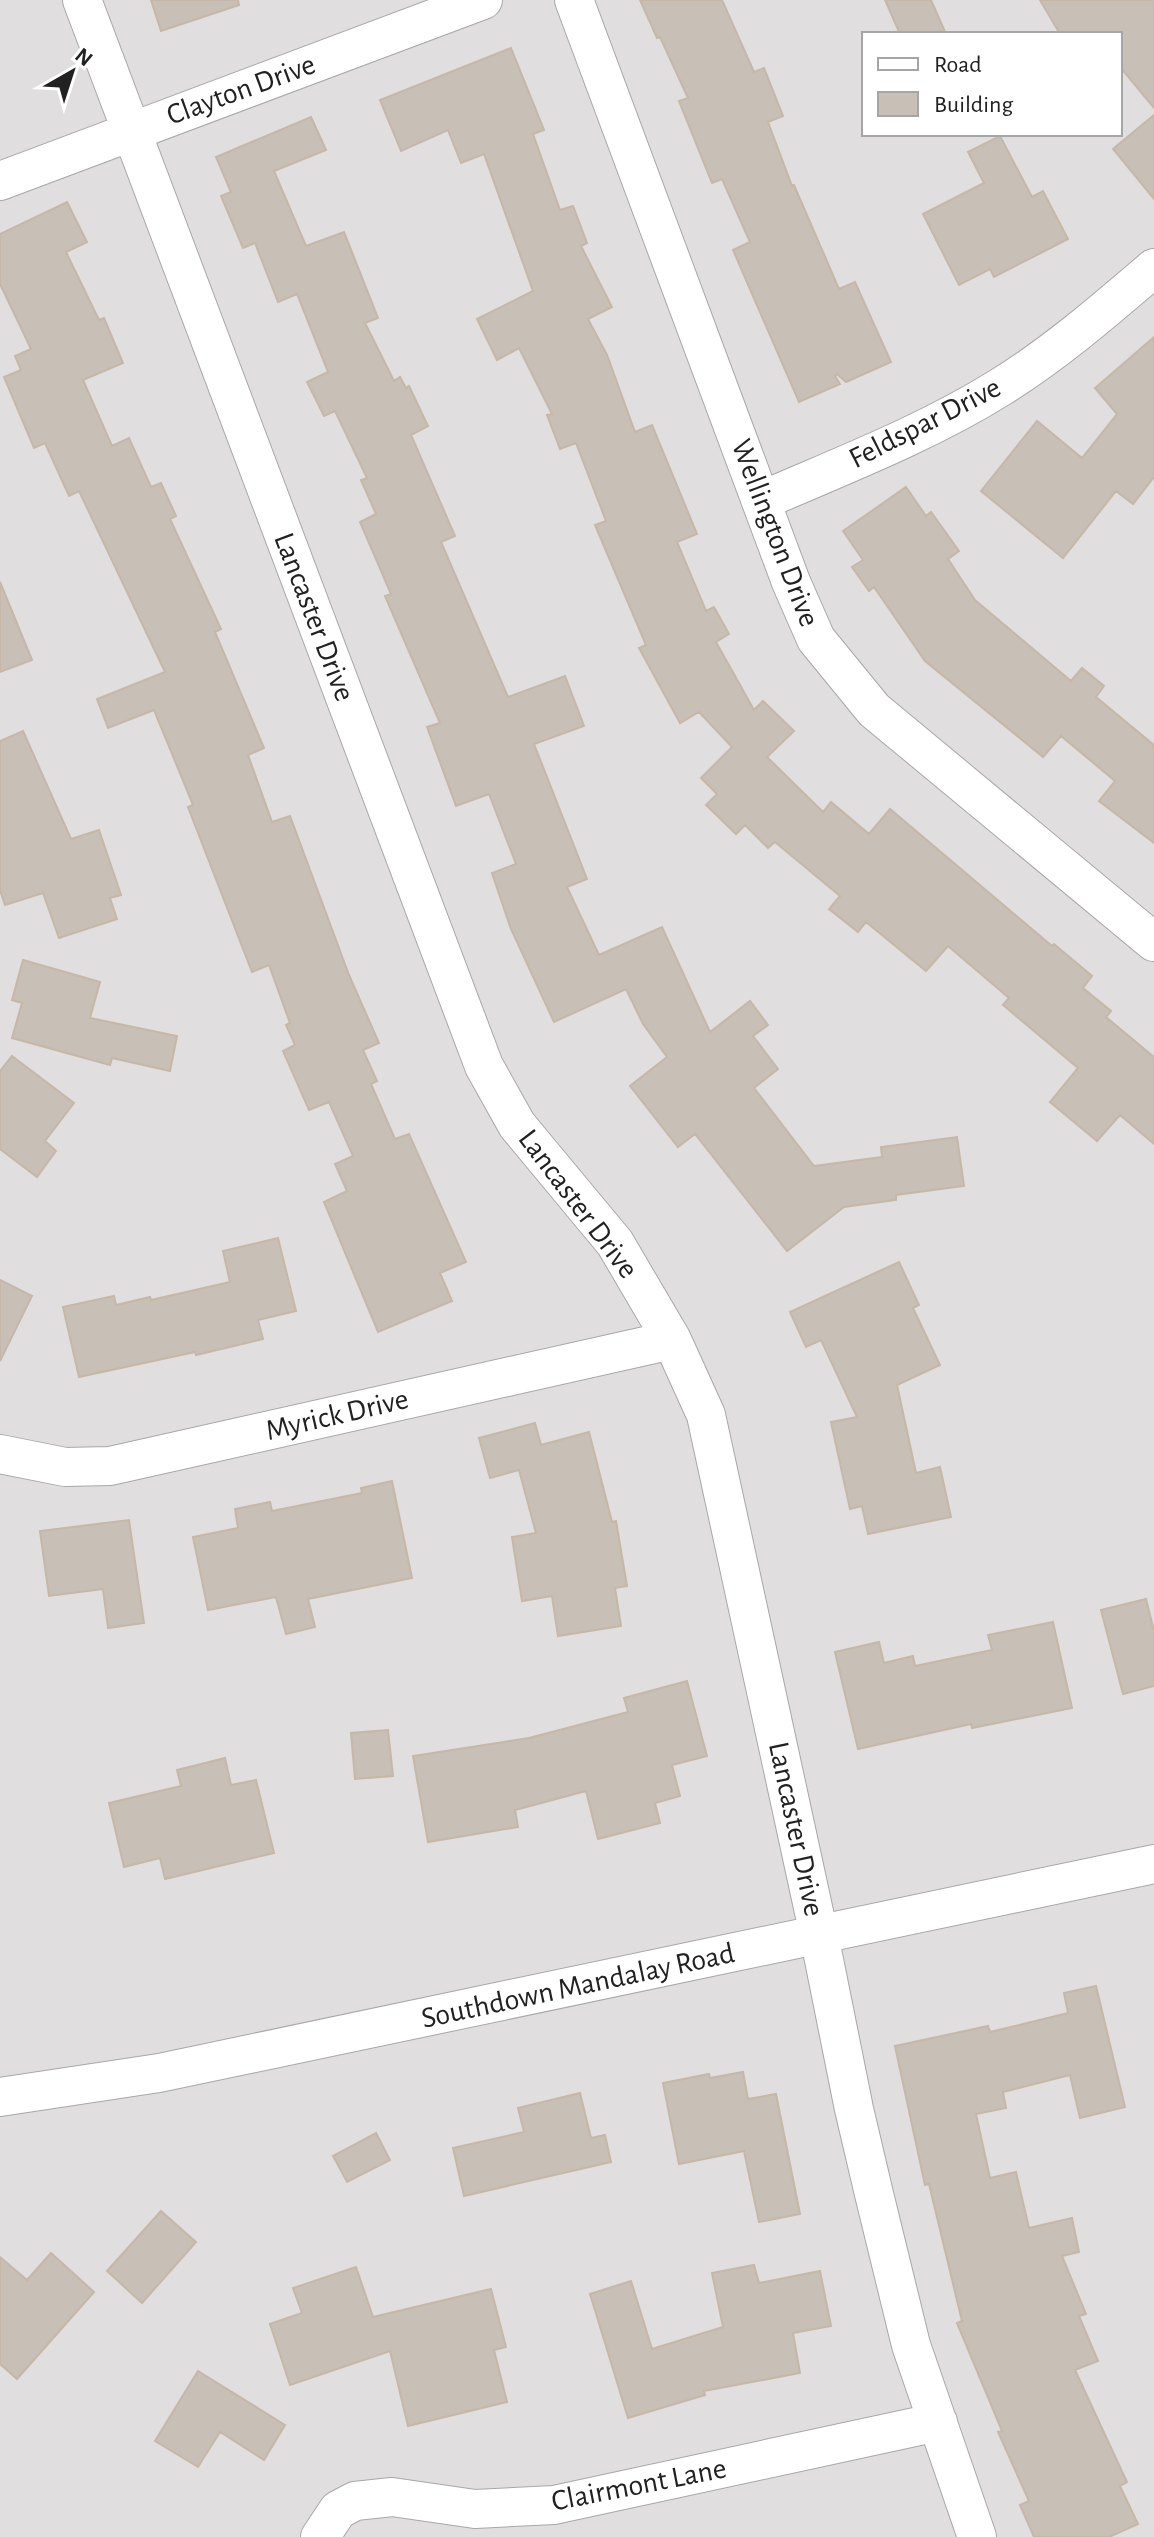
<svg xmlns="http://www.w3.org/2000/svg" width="1154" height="2537" font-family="'Alegreya Sans',sans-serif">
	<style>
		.residential { fill: #e0dede; fill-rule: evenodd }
		.building { fill: #c8bfb6; stroke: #c6b7a8; stroke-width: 2 }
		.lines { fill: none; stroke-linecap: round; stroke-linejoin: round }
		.minor-casing { stroke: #a8a8a8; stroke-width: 40 }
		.minor { stroke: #fff; stroke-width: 38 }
		.labels { text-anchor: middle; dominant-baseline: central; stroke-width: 6; stroke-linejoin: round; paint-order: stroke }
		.street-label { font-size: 30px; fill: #212121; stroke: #fff }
	</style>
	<rect width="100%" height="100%" fill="#f2f0e7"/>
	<path class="residential" d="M 0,0 L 1154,0 L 1154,2537 L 0,2537 ZM 864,34 L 1120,34 L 1120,134 L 864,134 Z"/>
	<path class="building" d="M 151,0 L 238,0 L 239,5 L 161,31 Z
		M 640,0 L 722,0 L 754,72 L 764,68 L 783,116 L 768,122 L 792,186 L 794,185 L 839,289 L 855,282 L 891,362 L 846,382 L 837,374 L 835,376 L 840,384 L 799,402 L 733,250 L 750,242 L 722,179 L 712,183 L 679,101 L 688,98 L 660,37 L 657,38 Z
		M 885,0 L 931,0 L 946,34 L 900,34 Z
		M 1040,0 L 1154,0 L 1154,108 L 1120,67 L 1120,34 L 1060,34 Z
		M 511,48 L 544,130 L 533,134 L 560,210 L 573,206 L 587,243 L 581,246 L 612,307 L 588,319 L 607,355 L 635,432 L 652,425 L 697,534 L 677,542 L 706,611 L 714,607 L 729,634 L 716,642 L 754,710 L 763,701 L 794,731 L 767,757 L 823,812 L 831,802 L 869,834 L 890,809 L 1052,946 L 1054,944 L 1092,976 L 1083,988 L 1111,1011 L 1106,1017 L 1154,1057 L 1154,1144 L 1120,1115 L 1097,1141 L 1050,1102 L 1078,1068 L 1003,1005 L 1009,998 L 948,946 L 926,971 L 866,922 L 858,932 L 829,909 L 840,896 L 775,842 L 768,848 L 745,825 L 736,834 L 706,805 L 717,794 L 701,778 L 732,747 L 699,712 L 680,723 L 639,648 L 646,645 L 595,525 L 606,521 L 576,443 L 560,449 L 547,415 L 552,414 L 519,348 L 497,360 L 477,319 L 533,291 L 484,154 L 461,163 L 448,130 L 401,151 L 380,100 Z
		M 1154,115 L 1154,199 L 1113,149 Z
		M 311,117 L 326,150 L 274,171 L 306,246 L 344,232 L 378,318 L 365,323 L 394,381 L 400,377 L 406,388 L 409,386 L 428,426 L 411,435 L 455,536 L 441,542 L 508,697 L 565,676 L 584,726 L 534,744 L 587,879 L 567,887 L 599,955 L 662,927 L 710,1032 L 750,1001 L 768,1025 L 753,1036 L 778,1069 L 754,1088 L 814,1166 L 882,1157 L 881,1147 L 957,1137 L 964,1186 L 896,1195 L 896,1200 L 844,1207 L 787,1251 L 695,1134 L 678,1147 L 630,1086 L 667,1057 L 643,1024 L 626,989 L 554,1022 L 511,929 L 492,873 L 516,864 L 489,794 L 456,806 L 427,727 L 440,723 L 385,596 L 391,594 L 360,522 L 376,514 L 361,480 L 367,478 L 335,411 L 324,416 L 307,382 L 328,372 L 297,294 L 278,302 L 255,243 L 243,248 L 221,196 L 231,192 L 216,157 Z
		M 1000,136 L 1032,197 L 1043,191 L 1068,239 L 994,277 L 990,269 L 959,285 L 923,214 L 984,183 L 968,152 Z
		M 67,202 L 87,242 L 66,252 L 99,320 L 104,318 L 123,363 L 83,380 L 112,446 L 129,438 L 151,487 L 161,483 L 176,516 L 170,519 L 221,629 L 215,632 L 264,748 L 248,755 L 272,822 L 290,816 L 349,975 L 379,1043 L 363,1050 L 377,1081 L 371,1084 L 395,1139 L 409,1134 L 466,1262 L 440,1273 L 452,1301 L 378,1332 L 324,1202 L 347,1191 L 335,1164 L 353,1156 L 329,1102 L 309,1110 L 283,1051 L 295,1045 L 286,1025 L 290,1023 L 269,965 L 252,972 L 188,807 L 193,805 L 154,710 L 108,728 L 97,699 L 165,672 L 79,491 L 69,496 L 45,443 L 34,448 L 4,377 L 21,370 L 15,356 L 31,349 L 0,284 L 0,234 Z
		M 1154,337 L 1154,477 L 1133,504 L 1116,491 L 1063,558 L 981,491 L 1037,421 L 1082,458 L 1117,414 L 1095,388 Z
		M 906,487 L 926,516 L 931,512 L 959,551 L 948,559 L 975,600 L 1071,681 L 1082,668 L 1104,686 L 1096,697 L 1154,745 L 1154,843 L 1099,801 L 1115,781 L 1061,736 L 1043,757 L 925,661 L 874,587 L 869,591 L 852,567 L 863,560 L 843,531 Z
		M 0,582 L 32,660 L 0,672 Z
		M 23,731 L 71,839 L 99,830 L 121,895 L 110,898 L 117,919 L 59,938 L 43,893 L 5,905 L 0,890 L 0,741 Z
		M 23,960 L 100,982 L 90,1018 L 177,1036 L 170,1071 L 112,1058 L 110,1065 L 12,1038 L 22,1003 L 12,1000 Z
		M 12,1056 L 74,1103 L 45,1141 L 56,1151 L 37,1177 L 0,1149 L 0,1071 Z
		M 278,1238 L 296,1311 L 258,1320 L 263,1339 L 196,1355 L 195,1352 L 79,1377 L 63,1307 L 114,1296 L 116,1305 L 150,1297 L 151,1300 L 230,1282 L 223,1251 Z
		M 899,1262 L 919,1305 L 913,1308 L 940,1365 L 897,1385 L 916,1473 L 940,1467 L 951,1517 L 868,1534 L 862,1506 L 850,1509 L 831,1422 L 857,1417 L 821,1340 L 806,1347 L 790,1312 Z
		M 0,1280 L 32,1296 L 0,1361 Z
		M 535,1423 L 541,1445 L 589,1432 L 612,1522 L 616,1521 L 627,1586 L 615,1588 L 621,1626 L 558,1636 L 552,1596 L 522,1601 L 512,1537 L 536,1533 L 519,1470 L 490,1478 L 479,1438 Z
		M 392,1481 L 412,1578 L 308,1599 L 315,1627 L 286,1634 L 276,1597 L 208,1610 L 193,1537 L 238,1528 L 235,1509 L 270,1502 L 272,1511 L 362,1493 L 361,1488 Z
		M 129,1520 L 144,1623 L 108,1628 L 103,1589 L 49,1596 L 40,1531 Z
		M 1146,1599 L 1154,1631 L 1154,1686 L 1123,1694 L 1101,1610 Z
		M 1053,1622 L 1072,1708 L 972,1728 L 971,1724 L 858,1749 L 835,1652 L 879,1642 L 884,1663 L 913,1656 L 915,1666 L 992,1650 L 988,1635 Z
		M 687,1681 L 707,1756 L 672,1765 L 680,1796 L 655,1803 L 660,1823 L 598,1839 L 586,1791 L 515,1810 L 518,1827 L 428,1842 L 413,1756 L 529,1738 L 628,1712 L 624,1698 Z
		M 388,1730 L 393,1776 L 355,1779 L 351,1733 Z
		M 225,1758 L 231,1785 L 256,1780 L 274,1853 L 165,1879 L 160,1858 L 124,1867 L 109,1803 L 181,1786 L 177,1770 Z
		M 1096,1986 L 1125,2107 L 1080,2118 L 1070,2075 L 1003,2092 L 1006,2108 L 976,2114 L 990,2178 L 1016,2172 L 1029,2228 L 1072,2218 L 1079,2252 L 1062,2256 L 1086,2314 L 1079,2316 L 1098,2361 L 1075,2370 L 1127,2482 L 1120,2486 L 1138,2524 L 1109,2537 L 1034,2537 L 1020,2505 L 1029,2501 L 998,2432 L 1002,2431 L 957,2323 L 962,2321 L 929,2184 L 925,2185 L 895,2046 L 988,2026 L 990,2032 L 1068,2013 L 1064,1993 Z
		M 743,2072 L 748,2099 L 776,2094 L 800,2214 L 759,2222 L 744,2151 L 679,2164 L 663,2083 L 709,2074 L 710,2078 Z
		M 580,2093 L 591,2138 L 605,2135 L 611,2162 L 464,2196 L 453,2148 L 524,2132 L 518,2108 Z
		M 376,2133 L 390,2160 L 347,2182 L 333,2156 Z
		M 161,2211 L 196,2242 L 142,2303 L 107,2271 Z
		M 51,2253 L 94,2292 L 17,2379 L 0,2364 L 0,2257 L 27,2280 Z
		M 754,2265 L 759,2283 L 820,2271 L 831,2326 L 793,2333 L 800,2373 L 704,2391 L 705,2395 L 628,2418 L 590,2294 L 631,2281 L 652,2349 L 723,2327 L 712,2273 Z
		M 356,2267 L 373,2317 L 491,2289 L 506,2347 L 494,2350 L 507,2402 L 408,2426 L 390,2351 L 290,2385 L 270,2324 L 302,2313 L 293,2288 Z
		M 198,2371 L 285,2425 L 264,2460 L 220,2432 L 198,2467 L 155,2441 Z"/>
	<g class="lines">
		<defs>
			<path id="minor" d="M 82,0 L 484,1066 L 517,1125 L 615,1243 L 672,1340 L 706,1415 L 819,1935 L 854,2109 L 874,2194 L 911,2345 L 977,2537
				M 574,0 L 791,582 L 816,639 L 874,710 L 1154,942
				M 0,181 L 483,0
				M 761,501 C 841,466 925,434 999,388 C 1054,354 1105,310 1154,268
				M 0,1454 L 65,1467 L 110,1466 L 672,1340
				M 0,2097 L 159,2073 L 1154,1864
				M 320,2537 L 338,2510 L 355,2501 L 392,2497 L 475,2509 L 554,2505 L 938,2422"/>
		</defs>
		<use href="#minor" class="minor-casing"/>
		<use href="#minor" class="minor"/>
	</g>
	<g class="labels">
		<g class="street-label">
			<text transform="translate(241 90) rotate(-20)">Clayton Drive</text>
			<text transform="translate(925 423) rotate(-27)">Feldspar Drive</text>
			<text transform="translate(775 533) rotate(69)">Wellington Drive</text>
			<text transform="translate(314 617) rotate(69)">Lancaster Drive</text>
			<text transform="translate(578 1204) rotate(53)">Lancaster Drive</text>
			<text transform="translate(337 1415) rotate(-13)">Myrick Drive</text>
			<text transform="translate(796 1829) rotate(78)">Lancaster Drive</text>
			<text transform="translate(578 1986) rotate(-12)">Southdown Mandalay Road</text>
			<text transform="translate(639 2485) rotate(-11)">Clairmont Lane</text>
		</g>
	</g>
	<rect x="862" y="32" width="260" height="104" fill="#ffffff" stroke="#a6a6a6" stroke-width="2"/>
	<rect x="878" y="58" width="40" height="12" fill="#ffffff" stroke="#a6a6a6" stroke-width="2"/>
	<text x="934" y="72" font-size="24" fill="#212121">Road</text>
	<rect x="878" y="92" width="40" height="24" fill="#c8bfb6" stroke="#a6a6a6" stroke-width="2"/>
	<text x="934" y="112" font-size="24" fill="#212121">Building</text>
	<g transform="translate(72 72) rotate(39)" stroke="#ffffff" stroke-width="6" paint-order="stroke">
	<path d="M0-6L14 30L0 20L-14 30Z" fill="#212121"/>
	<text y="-12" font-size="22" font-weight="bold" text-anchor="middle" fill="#212121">N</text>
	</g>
</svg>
